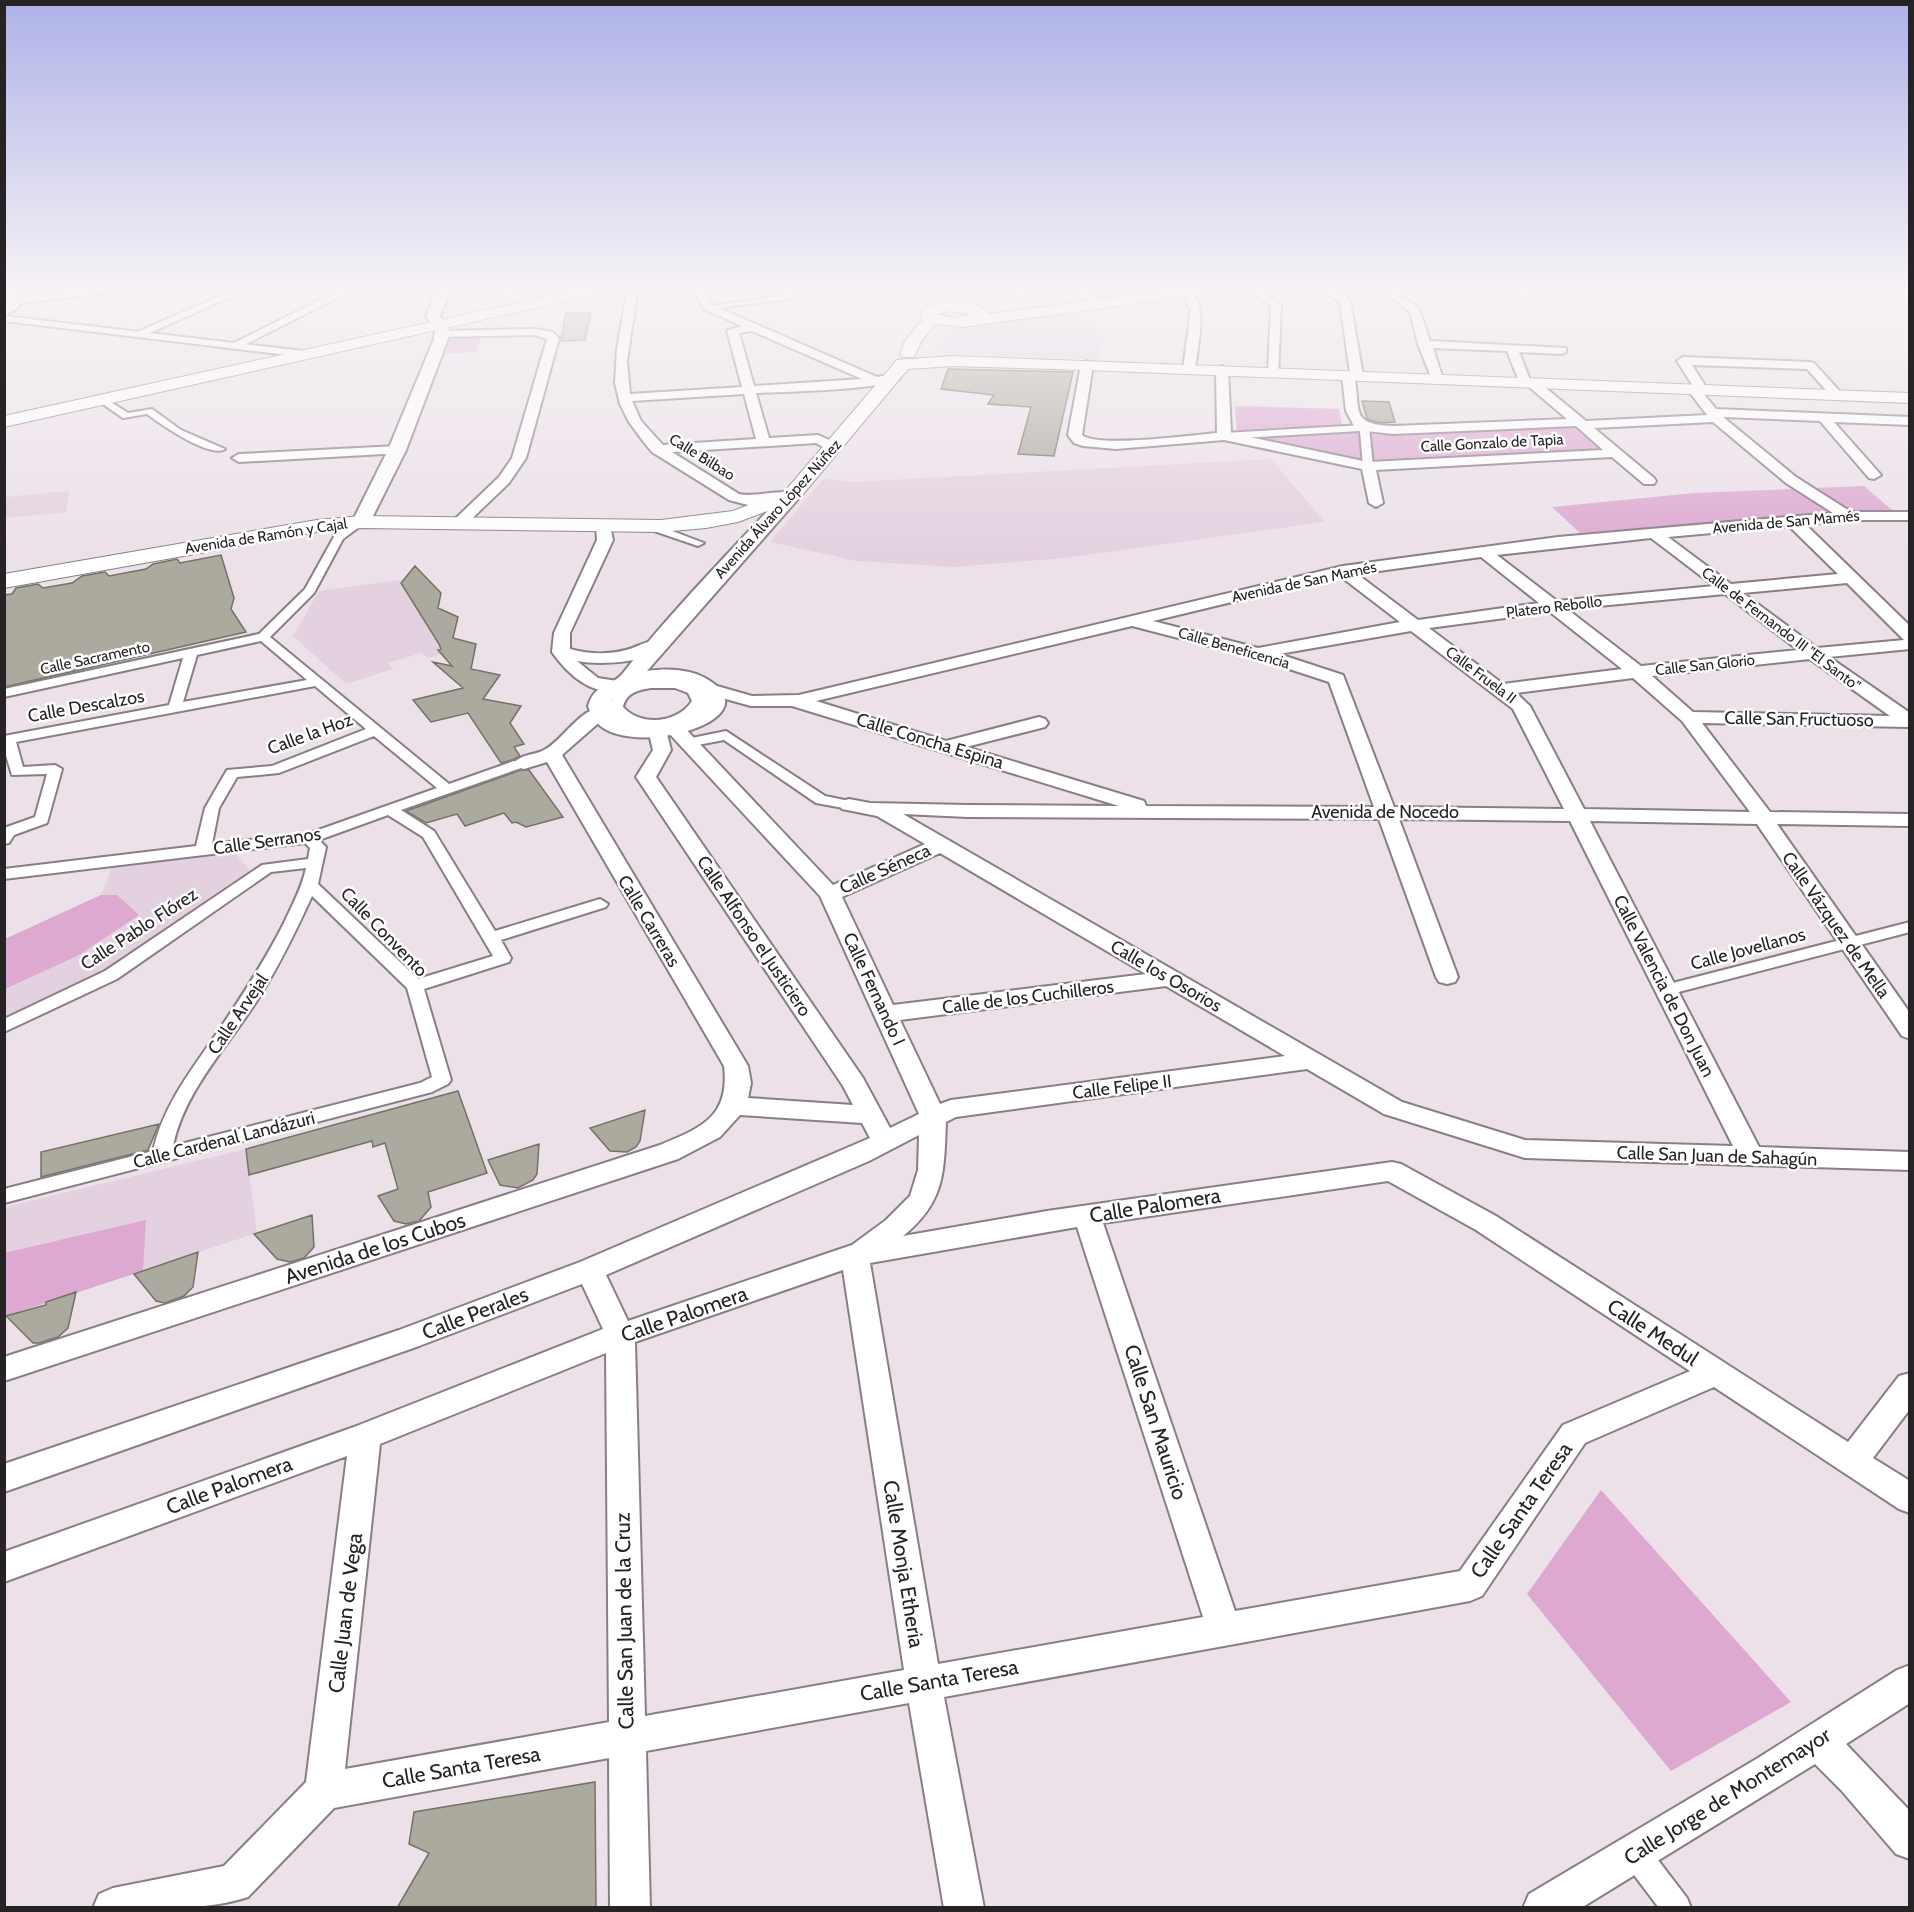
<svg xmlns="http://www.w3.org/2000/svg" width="1914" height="1912" font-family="Cabin,sans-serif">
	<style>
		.built { fill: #e3d1df }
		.green { fill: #dda9d1 }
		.building { fill: #acaa9f; stroke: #737267; stroke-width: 1.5 }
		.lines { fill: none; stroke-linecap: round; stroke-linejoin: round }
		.pedestrian-casing { stroke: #897e86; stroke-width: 4 }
		.minor-casing { stroke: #897e86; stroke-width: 4 }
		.tertiary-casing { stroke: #897e86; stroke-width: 4 }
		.secondary-casing { stroke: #897e86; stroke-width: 2 }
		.pedestrian { fill: #fff; fill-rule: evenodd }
		.minor { fill: #fff; fill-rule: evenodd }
		.tertiary { fill: #fff; fill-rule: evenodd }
		.secondary { fill: #fff; fill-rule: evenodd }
		.labels { text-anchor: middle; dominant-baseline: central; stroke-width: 5; stroke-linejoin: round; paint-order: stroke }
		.far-street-label { font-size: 15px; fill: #262225; stroke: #fff }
		.street-label { font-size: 18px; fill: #262225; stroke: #fff }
		.near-street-label { font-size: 21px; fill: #262225; stroke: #fff }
	</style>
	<rect width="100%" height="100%" fill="#ece1e9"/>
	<path class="built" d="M 1074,313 L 1103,336 L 1099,360 L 942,353 L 935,350 L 953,330 L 965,327 Z
		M 1271,459 L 1325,522 L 1064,558 L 953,567 L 857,561 L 770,542 L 824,478 L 852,482 Z
		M 69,491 L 66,512 L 5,518 L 5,497 Z
		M 399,580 L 439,644 L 441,649 L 438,650 L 441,654 L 428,658 L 421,653 L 388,663 L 393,669 L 346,684 L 293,636 L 319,591 Z
		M 235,853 L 251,872 L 110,968 L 5,1019 L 5,939 L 101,895 L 113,865 Z
		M 246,1149 L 257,1233 L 47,1302 L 46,1305 L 5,1316 L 5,1207 Z"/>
	<path class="green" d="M 482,336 L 476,352 L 446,354 L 451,339 Z
		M 1235,406 L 1339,409 L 1343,431 L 1381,435 L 1574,427 L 1600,450 L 1359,460 L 1237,434 Z
		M 1864,486 L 1893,511 L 1580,533 L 1552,507 L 1694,493 Z
		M 101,895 L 117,895 L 139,915 L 79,955 L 5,989 L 5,939 Z
		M 146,1220 L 143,1271 L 5,1316 L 4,1253 Z
		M 1601,1490 L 1791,1702 L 1671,1771 L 1527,1594 Z"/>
	<path class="building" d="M 566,313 L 591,313 L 585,340 L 561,341 Z
		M 948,369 L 1073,372 L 1054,456 L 1018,454 L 1031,407 L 988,404 L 994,395 L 941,389 Z
		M 1362,401 L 1389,402 L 1395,422 L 1380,423 L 1367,419 Z
		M 221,555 L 234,598 L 231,609 L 246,632 L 4,687 L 4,595 L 12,594 L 16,588 L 38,584 L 43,588 L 72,583 L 82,576 L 105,572 L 109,576 L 146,569 L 153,564 L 177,559 L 180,563 Z
		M 415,566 L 441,593 L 438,608 L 458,617 L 453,638 L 476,644 L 471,669 L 500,675 L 483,699 L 521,706 L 510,723 L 524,744 L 514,747 L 520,756 L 515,759 L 501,763 L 468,713 L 431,722 L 413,700 L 463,688 L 433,662 L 452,666 L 438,650 L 441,649 L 439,644 L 401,583 Z
		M 521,770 L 529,770 L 563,817 L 526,827 L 516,822 L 512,823 L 504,813 L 465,826 L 457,814 L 426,823 L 406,811 Z
		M 458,1091 L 487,1173 L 428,1192 L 431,1207 L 419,1221 L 406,1224 L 394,1221 L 378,1196 L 398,1189 L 385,1143 L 373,1147 L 372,1141 L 249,1175 L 246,1149 Z
		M 645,1110 L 640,1141 L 636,1147 L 627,1152 L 610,1151 L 590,1128 Z
		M 159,1124 L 148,1150 L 41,1177 L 41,1152 Z
		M 539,1144 L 537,1174 L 533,1180 L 518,1188 L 500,1185 L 488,1160 Z
		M 312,1215 L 314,1247 L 304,1258 L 290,1262 L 277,1259 L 254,1234 Z
		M 198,1252 L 193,1287 L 184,1296 L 165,1303 L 156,1301 L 134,1274 Z
		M 76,1292 L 68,1328 L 58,1337 L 39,1343 L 33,1343 L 6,1316 L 46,1305 L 46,1302 Z
		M 595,1782 L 596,1908 L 397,1908 L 429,1853 L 409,1844 L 414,1812 Z"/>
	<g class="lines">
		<defs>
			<path id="pedestrian" d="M 811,287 L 830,287 L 790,294 L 793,297 L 789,299 L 708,309 L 704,307 L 782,296 L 780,291 Z
				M 4,316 L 304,351 L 308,354 L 304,357 L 4,321 Z
				M 103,397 L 128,413 L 152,409 L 181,430 L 225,449 C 211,459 160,424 147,414 L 123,418 L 100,402 L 98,400 Z
				M 1364,425 L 1369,428 L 1373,466 L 1368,469 L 1363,466 L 1360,431 L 1224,439 L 1219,436 L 1224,433 Z
				M 361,519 L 366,522 L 343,539 L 314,593 L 270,637 L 449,784 L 514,761 L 524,761 L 526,764 L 524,767 L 401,810 L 434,831 L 495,931 L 600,899 L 608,904 L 606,907 L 501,940 L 511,958 L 509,962 L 424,989 L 451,1080 L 448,1084 L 432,1092 L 4,1203 L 4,1189 L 153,1151 C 162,1110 186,1077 210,1043 C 237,1004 262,966 284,923 C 292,905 302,888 306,868 L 271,872 L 117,979 L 4,1032 L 4,1019 L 105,971 L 262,865 L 308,859 L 310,848 L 305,843 L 4,879 L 4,869 L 196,846 L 205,808 L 227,770 L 272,766 L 366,729 L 315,686 L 16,742 L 23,767 L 55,765 L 62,769 L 47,823 L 14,835 L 9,843 L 4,844 L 4,828 L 35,817 L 47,774 L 12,775 L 4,749 L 4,736 L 169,705 L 183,658 L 4,697 L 4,689 L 259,634 L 305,589 L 335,535 ZM 261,641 L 307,680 L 183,702 L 197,655 ZM 374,736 L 437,788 L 307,834 L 212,844 L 219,808 L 237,777 L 279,773 ZM 388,815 L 423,837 L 493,956 L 418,979 L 318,884 L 326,847 L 319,840 ZM 312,896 L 407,988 L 432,1077 L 420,1083 L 173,1146 C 184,1091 229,1045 258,999 C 279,966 296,931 312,896 Z
				M 644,525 L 659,526 L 704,543 L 698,546 L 654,531 L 640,530 L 640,526 Z
				M 666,679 C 686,681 696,683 706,701 C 685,732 633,740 609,708 C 616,683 644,680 666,679 ZM 651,688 L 675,688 L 688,693 L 692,701 C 678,723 641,727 623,707 C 626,693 638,690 651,688 Z
				M 726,731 L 825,796 L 854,802 L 856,805 L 849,809 L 816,803 L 724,740 L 687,747 L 680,743 L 682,740 Z
				M 1910,922 L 1910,932 L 1667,995 L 1661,994 L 1659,990 L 1661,986 Z
				M 1635,1839 L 1645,1843 L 1687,1898 L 1691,1908 L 1659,1908 L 1625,1863 L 1621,1853 L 1625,1843 Z"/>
			<path id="minor" d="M 103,287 L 132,287 L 127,290 L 15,304 L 10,301 L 15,298 Z
				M 240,287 L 253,287 L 143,336 L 135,336 L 133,334 Z
				M 346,287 L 359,287 L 240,347 L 236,348 L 230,345 Z
				M 628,287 L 638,287 L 627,361 L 630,394 L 742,387 L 727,331 L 742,326 L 704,309 L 692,287 L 702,287 L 712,305 L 877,377 L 894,374 L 900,378 C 887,390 780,392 756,393 L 769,438 L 818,435 L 838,444 L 840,447 L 838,450 L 828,450 L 816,443 L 672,452 L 739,494 C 754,498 786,487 795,496 L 788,500 L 748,505 L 729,500 L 652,452 L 643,441 L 629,422 L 620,404 L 615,383 L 617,349 ZM 752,331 L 862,379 L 754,386 L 739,333 ZM 744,394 L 756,439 L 663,445 L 641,421 L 632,401 Z
				M 942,287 L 969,287 C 964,292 950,292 942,290 Z
				M 1069,287 L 1081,287 L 1105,303 L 1104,305 L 1096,305 Z
				M 1244,287 L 1256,287 L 1281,305 L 1278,376 L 1270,376 L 1268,373 L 1271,306 Z
				M 1317,287 L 1329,287 L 1350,300 L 1363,376 L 1361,379 L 1355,379 C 1360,414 1352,424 1393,426 L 1567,419 L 1528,386 L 1521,386 L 1507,351 L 1433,348 L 1443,379 L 1441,382 L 1433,382 L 1418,344 L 1410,312 L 1379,287 L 1390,287 L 1419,309 L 1430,341 L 1566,348 L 1566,352 L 1562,354 L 1519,352 L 1530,380 L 1536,380 L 1586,421 L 1707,415 L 1688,390 L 1693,386 L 1677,361 L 1683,357 L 1810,362 L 1814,363 L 1843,395 L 1837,399 L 1833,398 L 1807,369 L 1692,365 L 1708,390 L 1703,393 L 1716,409 L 1910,417 L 1910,425 L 1834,422 L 1881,475 L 1874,479 L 1869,478 L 1820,421 L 1723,417 L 1796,477 L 1851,512 L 1910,512 L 1910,520 L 1848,520 L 1805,524 L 1910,626 L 1910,649 L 1829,657 L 1910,713 L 1910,727 L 1702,723 L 1770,812 L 1910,814 L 1910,826 L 1777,824 L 1910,1013 L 1910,1039 L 1902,1036 L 1757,824 L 1590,821 L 1759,1147 L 1910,1152 L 1910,1170 L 1525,1158 L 1384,1114 L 1307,1069 L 956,1117 L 946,1122 C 944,1173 945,1202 903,1236 L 1047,1211 L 1392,1162 L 1401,1164 L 1496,1216 L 1848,1442 L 1899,1376 L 1910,1373 L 1910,1409 L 1873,1458 L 1910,1481 L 1910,1513 L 1899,1509 L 1714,1387 L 1585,1443 L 1482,1596 L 1470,1601 L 944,1697 L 984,1908 L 944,1908 L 909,1703 L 646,1751 L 650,1908 L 610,1908 L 609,1758 L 334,1808 L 248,1897 C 203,1912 142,1908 93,1908 L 99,1894 L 113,1888 L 224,1866 L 306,1782 L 347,1456 L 4,1582 L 4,1552 L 354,1427 L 603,1329 L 582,1284 L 419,1346 L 4,1492 L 4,1464 L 399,1330 L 580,1262 L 870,1138 L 862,1123 L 740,1115 L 720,1137 L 678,1159 L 4,1381 L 4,1357 L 660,1145 C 701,1128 730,1117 724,1066 L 547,762 L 524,769 L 517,767 L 514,763 C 521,754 535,755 544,750 C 563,741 583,702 608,708 L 611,712 L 562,755 L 748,1066 L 751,1083 L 748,1098 L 853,1105 L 843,1086 L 636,777 L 653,750 L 648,730 L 650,726 L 657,724 L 665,728 L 667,724 L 681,724 L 833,885 L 925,844 L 877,816 L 842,809 L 839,805 L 842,801 L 849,799 L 870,803 L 968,805 L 1119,806 L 792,706 L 751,706 L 704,693 L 701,689 L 704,685 L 710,684 L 752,696 L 799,695 L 1343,566 L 1558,537 L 1833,513 L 1786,483 L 1713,422 L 1594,428 L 1654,478 L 1656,481 L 1654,484 L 1644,484 L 1612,457 L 1376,470 L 1383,503 L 1376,507 L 1369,503 L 1362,469 L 1224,440 L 1116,449 L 1083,446 L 1074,443 L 1068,435 L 1081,365 L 1087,361 L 1093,365 L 1082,435 C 1097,448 1193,435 1217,433 L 1216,370 L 1222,366 L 1228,370 L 1231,433 L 1368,462 L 1603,450 L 1576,426 L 1393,434 L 1366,431 L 1354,426 L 1346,411 L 1342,376 L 1344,373 L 1350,373 L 1340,302 ZM 1789,526 L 1838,574 L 1731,584 L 1668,537 ZM 1651,538 L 1714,586 L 1557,601 L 1497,555 ZM 1481,557 L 1539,603 L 1418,620 L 1357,574 ZM 1340,576 L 1400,622 L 1258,648 L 1153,621 ZM 1847,583 L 1904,640 L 1817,648 L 1743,593 ZM 1725,594 L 1798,650 L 1641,666 L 1567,609 ZM 1550,612 L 1622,669 L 1503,684 L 1429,628 ZM 1132,626 L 1252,657 L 1329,682 L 1374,807 L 1146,806 L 1144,801 L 966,747 L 1045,727 L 1048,723 L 1045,719 L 1039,717 L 946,741 L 816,701 ZM 1411,631 L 1513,709 L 1564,809 L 1394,807 L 1343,675 L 1279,654 ZM 1810,659 L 1890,716 L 1693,712 L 1652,676 ZM 1633,678 L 1682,721 L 1750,812 L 1584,809 L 1530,706 L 1516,693 ZM 666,730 L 820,896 L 919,1114 L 890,1128 L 863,1078 L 656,777 L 671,750 ZM 903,814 L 968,817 L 1379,819 L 1436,977 L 1439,982 L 1447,984 L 1455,982 L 1458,977 L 1399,819 L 1570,821 L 1733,1146 L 1525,1140 L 1402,1102 ZM 940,853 L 1146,974 L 893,1005 L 842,897 ZM 1166,986 L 1285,1056 L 951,1100 L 940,1104 L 900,1020 ZM 919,1135 L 918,1170 L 910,1196 L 886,1220 L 852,1245 L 628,1321 L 606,1275 L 869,1161 ZM 1388,1181 L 1476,1230 L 1690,1371 L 1563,1425 L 1460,1571 L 1235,1611 L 1103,1223 ZM 1077,1227 L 1203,1617 L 938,1664 L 870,1263 ZM 843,1270 L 904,1670 L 645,1716 L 635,1342 ZM 606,1353 L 609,1722 L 345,1769 L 380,1444 Z
				M 1187,289 C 1210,298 1197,350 1195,369 L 1189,373 L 1183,369 L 1191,310 L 1182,292 Z
				M 535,329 L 552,332 L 559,338 L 526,458 L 509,483 L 463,527 L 453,527 L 451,524 L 453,521 L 499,477 L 512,458 L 547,339 L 535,335 L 441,337 L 435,334 L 441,331 Z
				M 397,446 L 402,447 L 404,450 L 402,453 L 239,462 L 232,458 L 239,454 Z
				M 603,522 L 610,526 L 613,540 L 570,633 L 570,649 C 588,654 608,655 626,650 C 638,647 650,638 662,641 L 664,645 C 650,664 598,665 577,661 L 598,678 L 624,682 L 627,686 L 624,690 C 593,697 569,676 552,652 L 554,633 L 597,540 L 596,526 Z
				M 1910,1665 L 1910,1703 L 1846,1744 L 1910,1811 L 1910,1859 L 1896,1854 L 1841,1790 L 1815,1764 L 1581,1908 L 1523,1908 L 1529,1894 L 1758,1758 L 1897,1670 Z"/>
			<path id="tertiary" d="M 438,287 L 452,287 L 440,316 L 449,329 L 448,339 L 406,450 L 368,526 L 354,526 L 352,522 L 388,450 L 434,339 L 435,329 L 426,316 Z
				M 4,289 L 17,293 L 22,301 L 18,308 L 4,316 L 4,305 L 8,301 L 4,298 Z
				M 792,490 L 798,491 L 801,495 L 798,499 L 647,671 C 668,668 692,669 710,681 C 771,721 631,759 597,723 C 592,718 590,712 588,706 C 595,682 611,688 623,673 C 673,609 731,551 786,491 ZM 668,682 L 690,688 L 700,694 L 702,704 C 689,723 631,732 615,714 C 594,691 656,683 668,682 Z"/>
			<path id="secondary" d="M 591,287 L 617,287 L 610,291 L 4,427 L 4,416 Z
				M 1196,287 L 1236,287 L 1229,291 L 963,327 L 935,324 L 921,342 L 914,357 L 902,357 L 900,354 L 905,341 L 923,319 L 920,313 C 935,296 975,298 989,314 ZM 950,311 L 972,314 L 955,318 L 937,314 Z
				M 952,356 L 1910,393 L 1910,403 L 1087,370 L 952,366 L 908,369 L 799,499 L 738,522 L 706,528 L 661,532 L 361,528 L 317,532 L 4,588 L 4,574 L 317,520 L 361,516 L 661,520 L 733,511 L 785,491 L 897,360 Z"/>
		</defs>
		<use href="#pedestrian" class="pedestrian-casing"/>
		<use href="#minor" class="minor-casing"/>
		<use href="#tertiary" class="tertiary-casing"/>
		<use href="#secondary" class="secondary-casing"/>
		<use href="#pedestrian" class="pedestrian"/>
		<use href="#minor" class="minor"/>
		<use href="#tertiary" class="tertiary"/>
		<use href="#secondary" class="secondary"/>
	</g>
	<linearGradient id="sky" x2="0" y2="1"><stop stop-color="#aeb2e8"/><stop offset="0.52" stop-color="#f6f2f5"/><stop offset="1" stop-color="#f6f2f5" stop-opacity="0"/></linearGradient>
	<rect width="1914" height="554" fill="url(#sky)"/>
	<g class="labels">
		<g class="far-street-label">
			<text transform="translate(1492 443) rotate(-3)">Calle Gonzalo de Tapia</text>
			<text transform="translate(702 457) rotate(32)">Calle Bilbao</text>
			<text transform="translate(778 509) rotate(-48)">Avenida Álvaro López Núñez</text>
			<text transform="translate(1786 522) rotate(-5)">Avenida de San Mamés</text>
			<text transform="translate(266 536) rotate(-9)">Avenida de Ramón y Cajal</text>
			<text transform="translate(1304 582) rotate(-12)">Avenida de San Mamés</text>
			<text transform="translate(1554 607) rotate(-7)">Platero Rebollo</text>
			<text transform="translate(1781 629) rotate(37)">Calle de Fernando III "El Santo"</text>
			<text transform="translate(1234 648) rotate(16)">Calle Beneficencia</text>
			<text transform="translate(95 658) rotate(-12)">Calle Sacramento</text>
			<text transform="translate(1705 665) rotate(-6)">Calle San Glorio</text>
			<text transform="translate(1481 675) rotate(37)">Calle Fruela II</text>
		</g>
		<g class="street-label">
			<text transform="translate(86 706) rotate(-10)">Calle Descalzos</text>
			<text transform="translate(1799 719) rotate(1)">Calle San Fructuoso</text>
			<text transform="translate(310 734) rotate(-20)">Calle la Hoz</text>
			<text transform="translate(930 741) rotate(17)">Calle Concha Espina</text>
			<text x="1385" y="812">Avenida de Nocedo</text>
			<text transform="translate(267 841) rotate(-8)">Calle Serranos</text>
			<text transform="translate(885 869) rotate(-24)">Calle Séneca</text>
			<text transform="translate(649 921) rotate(59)">Calle Carreras</text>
			<text transform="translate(1836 925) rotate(55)">Calle Vázquez de Mella</text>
			<text transform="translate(139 929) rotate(-33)">Calle Pablo Flórez</text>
			<text transform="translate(384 932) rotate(46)">Calle Convento</text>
			<text transform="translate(754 936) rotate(56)">Calle Alfonso el Justiciero</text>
			<text transform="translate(1748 949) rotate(-15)">Calle Jovellanos</text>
			<text transform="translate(1166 976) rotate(30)">Calle los Osorios</text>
			<text transform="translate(1664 986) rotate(63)">Calle Valencia de Don Juan</text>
			<text transform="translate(874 989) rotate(65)">Calle Fernando I</text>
			<text transform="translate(1028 997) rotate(-7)">Calle de los Cuchilleros</text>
			<text transform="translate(238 1014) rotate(-56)">Calle Arvejal</text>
			<text transform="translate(1122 1087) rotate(-7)">Calle Felipe II</text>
			<text transform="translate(224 1140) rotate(-14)">Calle Cardenal Landázuri</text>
			<text transform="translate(1717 1156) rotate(2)">Calle San Juan de Sahagún</text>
		</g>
		<g class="near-street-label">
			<text transform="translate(1155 1205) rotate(-9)">Calle Palomera</text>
			<text transform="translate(375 1248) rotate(-18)">Avenida de los Cubos</text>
			<text transform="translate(475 1313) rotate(-21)">Calle Perales</text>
			<text transform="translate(684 1314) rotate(-19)">Calle Palomera</text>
			<text transform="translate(1653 1332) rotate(33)">Calle Medul</text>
			<text transform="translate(1156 1422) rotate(72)">Calle San Mauricio</text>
			<text transform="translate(229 1485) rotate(-20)">Calle Palomera</text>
			<text transform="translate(1521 1510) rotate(-55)">Calle Santa Teresa</text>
			<text transform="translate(904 1564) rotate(81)">Calle Monja Etheria</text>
			<text transform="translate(345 1613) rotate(-83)">Calle Juan de Vega</text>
			<text transform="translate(624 1621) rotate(-91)">Calle San Juan de la Cruz</text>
			<text transform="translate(939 1680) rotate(-10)">Calle Santa Teresa</text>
			<text transform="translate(461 1767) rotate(-10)">Calle Santa Teresa</text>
			<text transform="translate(1727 1796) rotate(-32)">Calle Jorge de Montemayor</text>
		</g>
	</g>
	<rect width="1914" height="1912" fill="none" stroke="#262225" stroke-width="12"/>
</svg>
